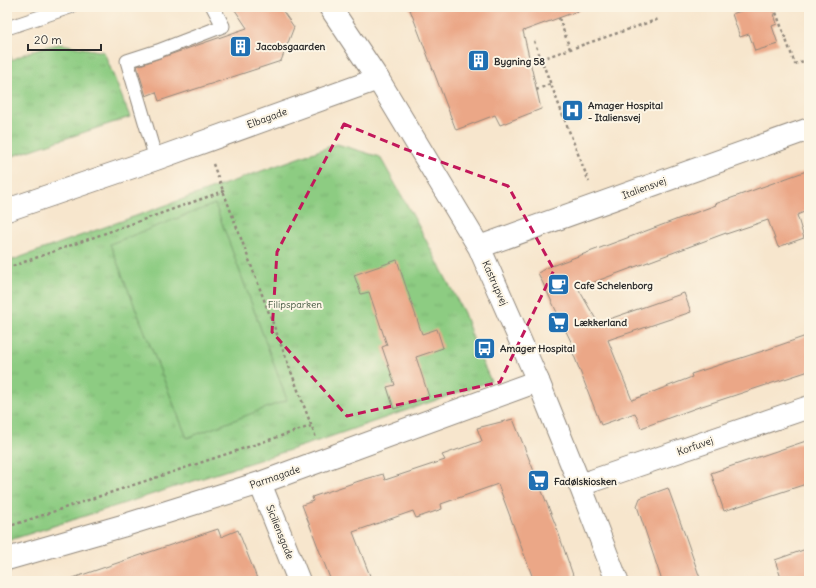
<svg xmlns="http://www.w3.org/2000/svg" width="816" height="588" font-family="Delius,sans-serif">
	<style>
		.grass { fill: url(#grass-tufts); stroke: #5c7c56 }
		.pitch { fill: #8dcc82; stroke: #5c7c56 }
		.building { fill: #eba787 }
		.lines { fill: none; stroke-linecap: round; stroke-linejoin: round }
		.service-casing { stroke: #91887c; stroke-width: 15 }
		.minor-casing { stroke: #91887c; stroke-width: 24 }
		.tertiary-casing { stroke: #91887c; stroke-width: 24 }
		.path { stroke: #91887c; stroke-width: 2.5; stroke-dasharray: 3 3; stroke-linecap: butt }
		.service { stroke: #fff; stroke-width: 13 }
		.minor { stroke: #fff; stroke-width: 22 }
		.tertiary { stroke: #fff; stroke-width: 22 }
		.marked { fill: none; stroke: #c2185b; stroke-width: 3; stroke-dasharray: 8 5; stroke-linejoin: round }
		.labels { text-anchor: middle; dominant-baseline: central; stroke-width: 4; stroke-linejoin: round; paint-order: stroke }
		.poi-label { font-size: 10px; font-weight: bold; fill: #2b2b2b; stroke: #fcf5e5; text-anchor: start }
		.street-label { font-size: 10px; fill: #2b2b2b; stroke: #fcf5e5 }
		.park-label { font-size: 10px; fill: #485b45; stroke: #fcf5e5 }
	</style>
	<defs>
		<pattern id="grass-tufts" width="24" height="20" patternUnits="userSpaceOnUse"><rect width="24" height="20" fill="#8dcc82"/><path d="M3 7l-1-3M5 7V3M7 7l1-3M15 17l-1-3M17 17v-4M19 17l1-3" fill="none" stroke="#7aaf70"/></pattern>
	</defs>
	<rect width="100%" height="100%" fill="#fcf5e5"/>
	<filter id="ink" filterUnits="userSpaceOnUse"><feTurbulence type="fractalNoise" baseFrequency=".025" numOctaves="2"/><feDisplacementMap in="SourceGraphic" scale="8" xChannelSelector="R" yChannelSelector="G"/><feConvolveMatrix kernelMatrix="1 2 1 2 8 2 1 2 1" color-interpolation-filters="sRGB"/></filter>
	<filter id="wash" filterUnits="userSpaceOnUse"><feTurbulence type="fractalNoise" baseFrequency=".012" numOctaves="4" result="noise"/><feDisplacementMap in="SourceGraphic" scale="16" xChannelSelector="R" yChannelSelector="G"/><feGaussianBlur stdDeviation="0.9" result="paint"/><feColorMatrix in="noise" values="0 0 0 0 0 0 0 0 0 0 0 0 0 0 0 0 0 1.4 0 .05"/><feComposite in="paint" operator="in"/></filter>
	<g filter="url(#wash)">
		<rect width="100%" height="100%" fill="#f7e6cd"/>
		<path class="grass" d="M 61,44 L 104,52 L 130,117 L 7,158 L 7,47 L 12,60 C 29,52 43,46 61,44 Z
			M 337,144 L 380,157 L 416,221 L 464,313 L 478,353 L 491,381 L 321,440 L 7,541 L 7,262 Z"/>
		<path class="pitch" d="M 215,204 L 287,400 L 187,438 L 110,244 Z"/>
		<g id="blocks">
			<path class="building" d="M 233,7 L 280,7 L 294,27 L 281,61 L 159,101 L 156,92 L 146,96 L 137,66 L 247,28 Z
				M 409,7 L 582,7 L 583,9 L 523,31 L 541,109 L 500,125 L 495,115 L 456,130 Z
				M 752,7 L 772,7 L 777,24 L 772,26 L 778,44 L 755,51 L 749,34 L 740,37 L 732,14 Z
				M 809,170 L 809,210 L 797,215 L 804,238 L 778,247 L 768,220 L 726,234 L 726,233 L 578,288 L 598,323 L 684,293 L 691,312 L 608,340 L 632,400 L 692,377 L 691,374 L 766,350 L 809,335 L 809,371 L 696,408 L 641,428 L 635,413 L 601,425 L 573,353 L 576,352 L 538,273 L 546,268 L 716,205 L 715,204 Z
				M 397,260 L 422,334 L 437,329 L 443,348 L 416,357 L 429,397 L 394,409 L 387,387 L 395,385 L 382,347 L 387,345 L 369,292 L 361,294 L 354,275 Z
				M 513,419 L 556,526 L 575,581 L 534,581 L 498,484 L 441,504 L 442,509 L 416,518 L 413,511 L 353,532 L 372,581 L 331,581 L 302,505 L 313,501 L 312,497 L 359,481 L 383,474 L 385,480 L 445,460 L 442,455 L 482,441 L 477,428 Z
				M 809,440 L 809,483 L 724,511 L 711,473 Z
				M 668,488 L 685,535 L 701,581 L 662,581 L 637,506 L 640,498 Z
				M 218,529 L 221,537 L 238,530 L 258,581 L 74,581 L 73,578 Z
				M 809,548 L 809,581 L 782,581 L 775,560 Z"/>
		</g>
	</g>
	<g filter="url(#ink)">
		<use href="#blocks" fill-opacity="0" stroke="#91887c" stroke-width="1"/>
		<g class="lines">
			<defs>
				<path id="service" d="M 7,28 L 70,7
					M 156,159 L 127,61 L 158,51 L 223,26 L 213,7"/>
				<path id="minor" d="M 7,210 L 156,159 L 378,79
					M 260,483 L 299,581
					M 580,485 L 809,407
					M 7,559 L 122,526 L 260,483 L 538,381"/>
				<path id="tertiary" d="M 330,7 L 378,79 L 479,247 L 538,381 L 580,485 L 617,581
					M 479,247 L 809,129"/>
			</defs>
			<use href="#service" class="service-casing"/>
			<use href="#minor" class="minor-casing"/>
			<use href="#tertiary" class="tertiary-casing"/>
			<path class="path" d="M 774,7 L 795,64 L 809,59
				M 559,18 L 570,49
				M 534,41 L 589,182
				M 541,59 L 659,19
				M 536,90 L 550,84
				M 213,164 L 316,438
				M 7,268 L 224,191
				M 7,527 L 311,426"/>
			<use href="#service" class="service"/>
			<use href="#minor" class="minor"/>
			<use href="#tertiary" class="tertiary"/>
		</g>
	</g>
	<path class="marked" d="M 344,124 L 405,149 L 508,186 L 554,270 L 500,382 L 347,416 L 272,332 L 277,252 Z"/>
	<defs>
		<symbol id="building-square" viewBox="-11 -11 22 22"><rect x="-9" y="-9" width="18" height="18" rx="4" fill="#1f6fb2" stroke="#fcf5e5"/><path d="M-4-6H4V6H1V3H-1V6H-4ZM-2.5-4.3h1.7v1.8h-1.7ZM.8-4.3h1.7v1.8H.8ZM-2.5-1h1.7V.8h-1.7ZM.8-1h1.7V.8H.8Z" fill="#fff"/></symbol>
		<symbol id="hospital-square" viewBox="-11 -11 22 22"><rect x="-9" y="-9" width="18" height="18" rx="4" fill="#1f6fb2" stroke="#fcf5e5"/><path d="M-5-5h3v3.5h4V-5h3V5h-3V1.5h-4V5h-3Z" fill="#fff"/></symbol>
		<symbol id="cafe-square" viewBox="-11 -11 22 22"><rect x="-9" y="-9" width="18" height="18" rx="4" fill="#1f6fb2" stroke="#fcf5e5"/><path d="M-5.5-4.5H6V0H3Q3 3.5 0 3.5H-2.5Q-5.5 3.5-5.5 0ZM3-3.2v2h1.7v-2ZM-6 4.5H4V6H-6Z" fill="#fff"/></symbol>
		<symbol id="supermarket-square" viewBox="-11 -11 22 22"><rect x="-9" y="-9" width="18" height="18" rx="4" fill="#1f6fb2" stroke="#fcf5e5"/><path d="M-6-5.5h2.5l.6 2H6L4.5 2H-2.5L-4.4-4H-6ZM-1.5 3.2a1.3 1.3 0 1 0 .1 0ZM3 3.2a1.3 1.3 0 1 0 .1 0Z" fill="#fff"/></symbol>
		<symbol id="bus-square" viewBox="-11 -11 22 22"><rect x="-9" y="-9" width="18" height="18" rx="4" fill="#1f6fb2" stroke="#fcf5e5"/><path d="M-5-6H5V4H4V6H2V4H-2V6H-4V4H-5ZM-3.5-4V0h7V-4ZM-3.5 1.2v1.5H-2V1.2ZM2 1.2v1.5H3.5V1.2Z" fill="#fff"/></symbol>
	</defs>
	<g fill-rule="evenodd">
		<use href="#building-square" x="228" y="34" width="25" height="25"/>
		<use href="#building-square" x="466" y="48" width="25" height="25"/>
		<use href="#hospital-square" x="560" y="98" width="25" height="25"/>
		<use href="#cafe-square" x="546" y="272" width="25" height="25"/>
		<use href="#supermarket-square" x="546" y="310" width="25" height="25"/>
		<use href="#bus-square" x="472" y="336" width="25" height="25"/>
		<use href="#supermarket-square" x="526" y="468" width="25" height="25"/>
	</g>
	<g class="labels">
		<g class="poi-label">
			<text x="256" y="46">Jacobsgaarden</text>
			<text x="494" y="61">Bygning 58</text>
			<text x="588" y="105">Amager Hospital<tspan x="588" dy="12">- Italiensvej</tspan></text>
			<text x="574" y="285">Cafe Schelenborg</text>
			<text x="574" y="322">Lækkerland</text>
			<text x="500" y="348">Amager Hospital</text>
			<text x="554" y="481">Fadølskiosken</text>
		</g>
		<g class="street-label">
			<text transform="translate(267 118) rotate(-20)">Elbagade</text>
			<text transform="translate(644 188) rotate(-20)">Italiensvej</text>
			<text transform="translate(495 283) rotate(66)">Kastrupvej</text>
			<text transform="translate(695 446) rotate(-19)">Korfuvej</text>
			<text transform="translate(275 477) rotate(-19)">Parmagade</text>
			<text transform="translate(280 532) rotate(68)">Siciliensgade</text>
		</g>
		<g class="park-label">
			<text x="295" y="304">Filipsparken</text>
		</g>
	</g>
	<rect width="816" height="588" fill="none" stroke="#fcf5e5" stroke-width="24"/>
	<path d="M28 44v6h73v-6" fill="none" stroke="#2b2b2b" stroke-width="2"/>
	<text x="34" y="44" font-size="12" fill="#2b2b2b" stroke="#fcf5e5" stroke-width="3" paint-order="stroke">20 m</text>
</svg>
